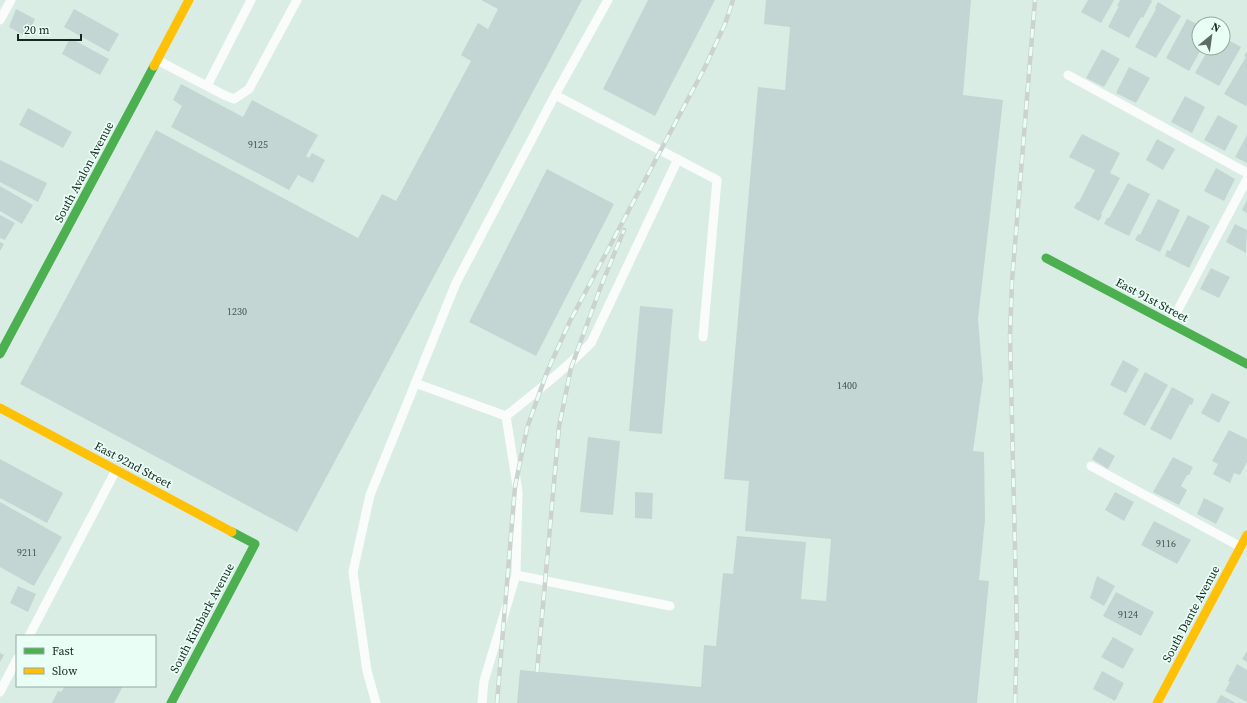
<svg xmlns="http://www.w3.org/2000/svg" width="1247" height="703" font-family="'Source Serif 4',serif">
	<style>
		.building { fill: #c4d6d3 }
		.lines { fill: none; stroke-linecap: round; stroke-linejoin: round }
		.lane { stroke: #f9fcfb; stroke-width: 9 }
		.fast { stroke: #4caf50; stroke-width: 9 }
		.slow { stroke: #ffc107; stroke-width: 9 }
		.rail-casing { stroke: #cbd2cf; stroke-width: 4.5 }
		.rail { stroke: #e9fff6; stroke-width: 3; stroke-dasharray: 9; stroke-linecap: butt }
		.labels { text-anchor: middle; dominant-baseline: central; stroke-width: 3.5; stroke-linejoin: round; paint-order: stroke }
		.number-label { font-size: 10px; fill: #44534e }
		.street-label { font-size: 12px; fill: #182621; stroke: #e9fff6 }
	</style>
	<rect width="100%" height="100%" fill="#d9ede5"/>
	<path class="building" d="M 481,0 L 582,0 L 297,532 L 20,384 L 156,130 L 358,238 L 382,194 L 396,201 L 471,61 L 461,55 L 478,23 L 488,29 L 498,9 Z
		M 648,0 L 715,0 L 655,116 L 603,89 Z
		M 766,0 L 971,0 L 963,95 L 1003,100 L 978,319 L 983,379 L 973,451 L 984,452 L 985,520 L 979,580 L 989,581 L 977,703 L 517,703 L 520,670 L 701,687 L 704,645 L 716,646 L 723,573 L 733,574 L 737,536 L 806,542 L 801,599 L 826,601 L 831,539 L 745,531 L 749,481 L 724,479 L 758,87 L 785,90 L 790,27 L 764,24 Z
		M 1088,0 L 1114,0 L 1101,23 L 1081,12 Z
		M 1120,0 L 1150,0 L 1152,1 L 1143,18 L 1141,17 L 1129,38 L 1108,27 L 1119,6 L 1117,6 Z
		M 1158,2 L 1181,16 L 1156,58 L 1135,47 L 1156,9 L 1155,8 Z
		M 16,9 L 35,19 L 27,37 L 9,27 Z
		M 74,9 L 119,34 L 109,52 L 64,27 Z
		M 1187,19 L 1199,25 L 1199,48 L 1202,48 L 1189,71 L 1166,58 Z
		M 1223,37 L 1241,47 L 1219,86 L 1195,73 L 1209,48 L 1223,48 Z
		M 70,38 L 109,59 L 100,75 L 62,54 Z
		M 1102,49 L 1120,59 L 1104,87 L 1086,78 Z
		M 1247,51 L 1247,104 L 1246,106 L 1224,94 L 1246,57 L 1244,56 Z
		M 1129,67 L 1150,78 L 1136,103 L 1116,93 Z
		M 181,84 L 243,117 L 252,100 L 318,135 L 306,156 L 309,158 L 312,153 L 325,160 L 313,183 L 298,175 L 289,190 L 171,127 L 182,106 L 173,100 Z
		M 1185,96 L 1205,107 L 1192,133 L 1171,122 Z
		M 28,108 L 72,132 L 63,148 L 19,125 Z
		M 1218,115 L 1238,126 L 1225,151 L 1204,140 Z
		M 1082,134 L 1120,153 L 1110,173 L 1120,178 L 1101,214 L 1102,215 L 1099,221 L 1074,208 L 1077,202 L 1079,202 L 1095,170 L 1069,157 Z
		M 1247,135 L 1247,163 L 1235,157 Z
		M 1157,139 L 1175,149 L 1163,170 L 1146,160 Z
		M 0,160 L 47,183 L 38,202 L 0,182 Z
		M 1216,168 L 1235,179 L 1224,201 L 1204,191 Z
		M 547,169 L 614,204 L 536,356 L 469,322 Z
		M 1128,183 L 1150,194 L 1129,236 L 1104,224 L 1107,218 L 1109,218 Z
		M 0,186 L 33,205 L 22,224 L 0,211 Z
		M 1158,199 L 1180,210 L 1160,252 L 1135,240 L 1138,234 L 1140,235 Z
		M 1247,200 L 1247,213 L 1242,210 Z
		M 0,215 L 15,223 L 5,240 L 0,238 Z
		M 1188,215 L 1210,226 L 1189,268 L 1165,256 L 1167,250 L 1170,251 Z
		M 1235,224 L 1247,230 L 1246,253 L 1226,242 Z
		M 0,242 L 4,244 L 0,251 Z
		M 1211,268 L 1230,277 L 1219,298 L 1200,289 Z
		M 640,306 L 673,309 L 662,434 L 629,431 Z
		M 1123,360 L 1139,369 L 1126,393 L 1110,385 Z
		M 1145,372 L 1168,385 L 1145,426 L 1123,414 Z
		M 1172,387 L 1194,399 L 1192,405 L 1190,404 L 1171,440 L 1150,429 Z
		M 1212,393 L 1230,402 L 1219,423 L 1201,413 Z
		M 1229,430 L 1247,439 L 1247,462 L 1240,475 L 1234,473 L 1230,483 L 1213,474 L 1218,464 L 1212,461 Z
		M 588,437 L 620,441 L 613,515 L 580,512 Z
		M 1099,447 L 1115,456 L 1108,469 L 1092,459 Z
		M 1173,457 L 1193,467 L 1189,475 L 1187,475 L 1181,486 L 1187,490 L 1179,505 L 1153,492 Z
		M 0,459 L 63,493 L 47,523 L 0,498 Z
		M 635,492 L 653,493 L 652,519 L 635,518 Z
		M 1115,492 L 1134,502 L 1124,521 L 1105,510 Z
		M 1204,498 L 1224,508 L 1216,524 L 1197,514 Z
		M 0,502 L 62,537 L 34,586 L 0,567 Z
		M 1154,521 L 1191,540 L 1177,564 L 1141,545 Z
		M 1097,576 L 1115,586 L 1104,606 L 1090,598 Z
		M 18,586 L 36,594 L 28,612 L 10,603 Z
		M 1116,592 L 1154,612 L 1141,636 L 1103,616 Z
		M 1113,637 L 1134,649 L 1123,669 L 1101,657 Z
		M 1247,651 L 1247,662 L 1242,659 Z
		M 0,653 L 4,655 L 0,662 Z
		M 1237,664 L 1247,670 L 1247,702 L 1225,691 L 1230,682 L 1228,681 Z
		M 1102,671 L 1124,683 L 1115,701 L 1093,689 Z
		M 65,686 L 123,686 L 114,703 L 52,703 L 58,691 L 61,692 Z
		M 1221,695 L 1236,703 L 1216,703 Z"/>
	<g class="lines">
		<path class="lane" d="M 0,20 L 11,0
			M 157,60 L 224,95 L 234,99 L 249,89 L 297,0
			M 1068,75 L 1247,173
			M 207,86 L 251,0
			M 555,95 L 717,180 L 703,337
			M 1171,323 L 1247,179
			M 415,383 L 506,416 C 535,393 564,370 591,343 L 678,159
			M 506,416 L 518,492 L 516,575
			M 1091,466 L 1241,547
			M 29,636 L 116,470
			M 0,692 L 17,659
			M 376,703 L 367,671 L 353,572 L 370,495 L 456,283 L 555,95 L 608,0
			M 482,703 L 484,681 L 516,575 L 670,606"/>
		<path class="fast" d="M 1046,258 L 1247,364
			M 0,354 L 154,66
			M 171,703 L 255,544 L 232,532"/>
		<path class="slow" d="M 154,66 L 189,0
			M 0,408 L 232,532
			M 1157,703 L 1247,535"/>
		<defs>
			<path id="rail" d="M 537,672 L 559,427 L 571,368 L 601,286 L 624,230
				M 497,703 L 515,487 L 527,428 L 547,372 L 570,321 L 705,67 L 725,24 L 733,0
				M 1015,703 L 1017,635 L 1010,336 L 1012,281 L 1035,0"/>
		</defs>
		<use href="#rail" class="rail-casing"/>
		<use href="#rail" class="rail"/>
	</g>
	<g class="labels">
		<g class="number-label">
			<text x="258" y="144">9125</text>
			<text x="237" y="311">1230</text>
			<text x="847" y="385">1400</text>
			<text x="1166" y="543">9116</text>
			<text x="27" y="552">9211</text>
			<text x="1128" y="614">9124</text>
		</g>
		<g class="street-label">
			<text transform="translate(84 172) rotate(-62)">South Avalon Avenue</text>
			<text transform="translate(1152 300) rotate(28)">East 91st Street</text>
			<text transform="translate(133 465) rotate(28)">East 92nd Street</text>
			<text transform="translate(1191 614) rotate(-62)">South Dante Avenue</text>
			<text transform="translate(202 618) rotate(-62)">South Kimbark Avenue</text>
		</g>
	</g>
	<rect x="16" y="635" width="140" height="52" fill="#e9fff6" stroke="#95a8a1"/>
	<rect x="24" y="648" width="20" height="6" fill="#4caf50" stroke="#95a8a1"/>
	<text x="52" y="655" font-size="12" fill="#182621">Fast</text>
	<rect x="24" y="668" width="20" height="6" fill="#ffc107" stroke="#95a8a1"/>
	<text x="52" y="675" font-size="12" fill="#182621">Slow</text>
	<g transform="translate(1211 36) rotate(29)"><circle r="19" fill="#e9fff6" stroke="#95a8a1"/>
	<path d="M0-3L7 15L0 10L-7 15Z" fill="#5c6c66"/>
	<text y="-6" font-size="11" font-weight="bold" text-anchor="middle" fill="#182621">N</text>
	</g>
	<path d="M18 34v6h63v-6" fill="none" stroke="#182621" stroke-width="2"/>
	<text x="24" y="34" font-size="12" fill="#182621" stroke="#e9fff6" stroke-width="3" paint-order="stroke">20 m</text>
</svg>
